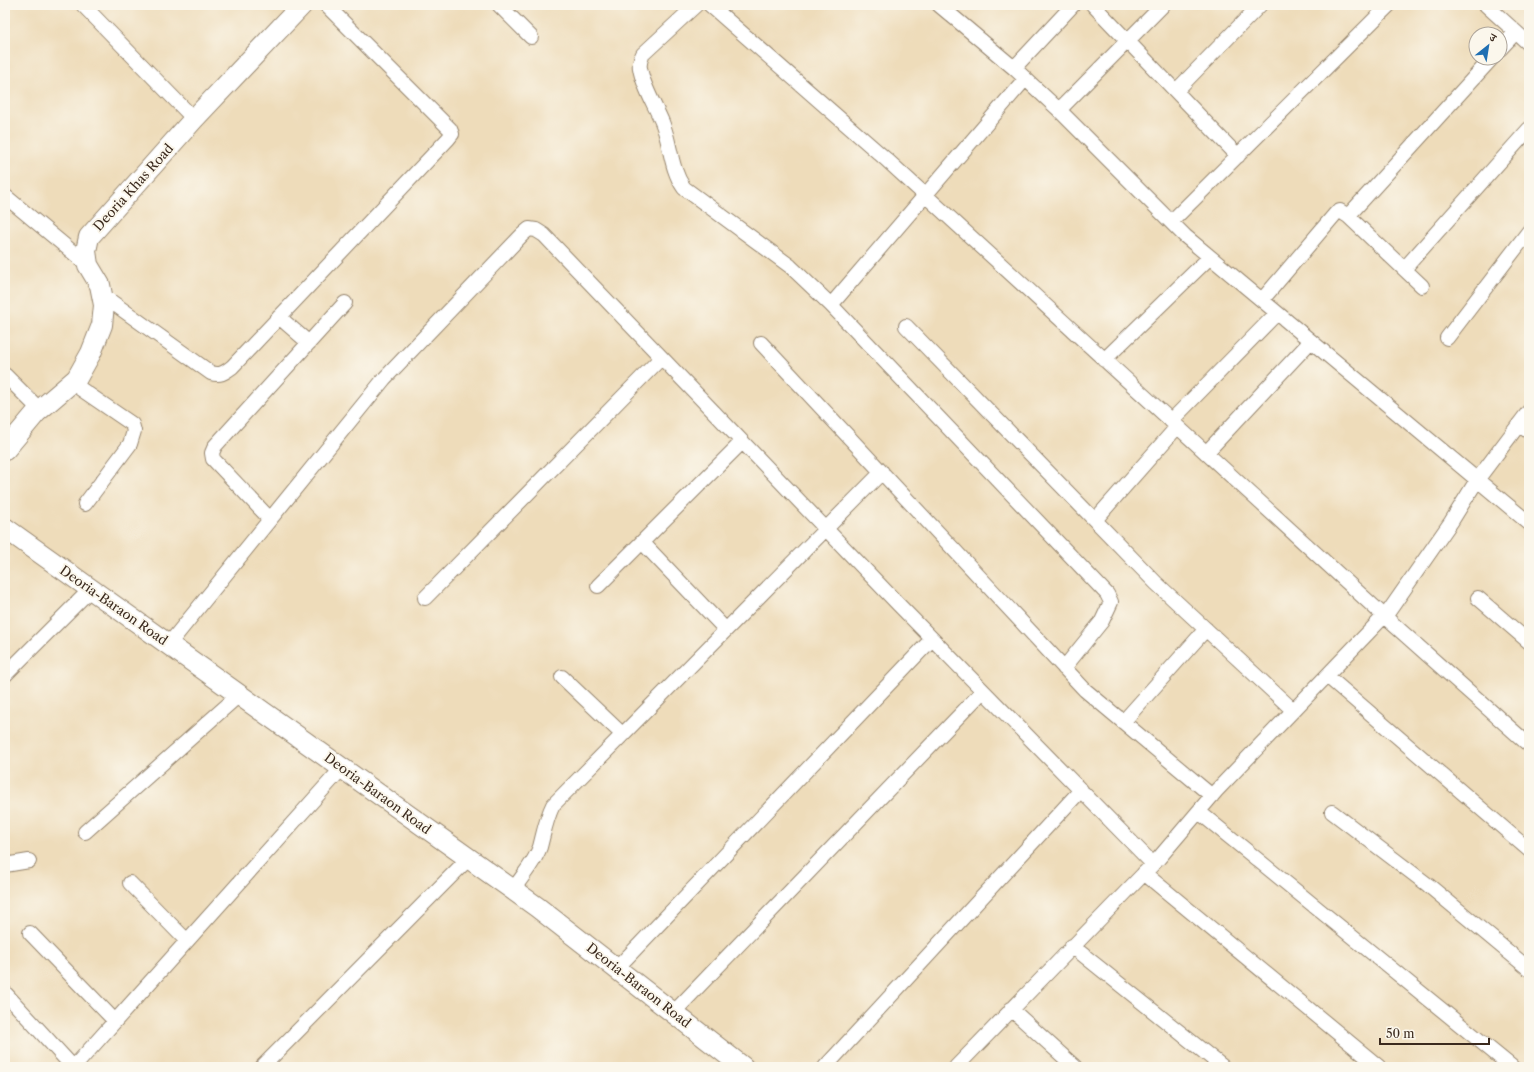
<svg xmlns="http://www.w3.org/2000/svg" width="1534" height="1072" font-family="'Libre Caslon Text','Noto Serif Devanagari',serif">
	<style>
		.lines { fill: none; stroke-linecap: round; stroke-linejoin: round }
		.street-casing { stroke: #94836c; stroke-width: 16 }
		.secondary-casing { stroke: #94836c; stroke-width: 22 }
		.street { stroke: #fff; stroke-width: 14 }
		.secondary { stroke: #fff; stroke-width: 20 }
		.labels { text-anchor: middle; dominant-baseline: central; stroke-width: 4; stroke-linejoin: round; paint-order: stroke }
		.street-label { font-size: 13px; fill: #3b2a1e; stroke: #fbf7ec }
	</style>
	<rect width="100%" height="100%" fill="#fbf7ec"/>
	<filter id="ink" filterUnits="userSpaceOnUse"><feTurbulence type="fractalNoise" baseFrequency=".025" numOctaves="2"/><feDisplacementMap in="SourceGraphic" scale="8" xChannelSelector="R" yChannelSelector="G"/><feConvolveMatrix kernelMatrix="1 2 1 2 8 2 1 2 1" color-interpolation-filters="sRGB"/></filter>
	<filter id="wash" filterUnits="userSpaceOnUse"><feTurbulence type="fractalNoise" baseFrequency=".012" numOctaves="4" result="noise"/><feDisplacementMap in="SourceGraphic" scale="16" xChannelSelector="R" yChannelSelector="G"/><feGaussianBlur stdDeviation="0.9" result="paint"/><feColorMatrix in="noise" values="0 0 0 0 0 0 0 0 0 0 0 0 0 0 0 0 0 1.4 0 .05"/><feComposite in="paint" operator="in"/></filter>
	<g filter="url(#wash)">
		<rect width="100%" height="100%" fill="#eedcba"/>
	</g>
	<g filter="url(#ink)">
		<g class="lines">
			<defs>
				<path id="street" d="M 83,5 L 194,119
					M 499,5 L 531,37
					M 696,5 L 643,54 C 641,58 639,63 640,68 C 643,87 655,105 662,122 C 671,144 670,168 684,188 L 790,266 L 831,305 L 1107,594 L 1111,602 L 1102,621 L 1064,668
					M 710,5 L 888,161 L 1384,616 L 1529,745
					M 939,5 L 1014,68 L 1059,110 L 1185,236 L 1529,523
					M 1093,5 L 1238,156
					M 1486,5 L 1529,44
					M 1500,49 L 1516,32
					M 1014,68 L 1073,5
					M 1176,91 L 1260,5
					M 1059,110 L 1163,5
					M 5,196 L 88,265
					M 1348,216 L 1492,58
					M 1171,222 L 1389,5
					M 1404,269 L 1529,129
					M 102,295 L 211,373 C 221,376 225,372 232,367 L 448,139 L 452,134 L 450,129 L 326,5
					M 1262,300 L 1336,213 L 1340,211 L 1348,216 L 1422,286
					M 831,305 L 1025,79
					M 279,317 L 309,343
					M 906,326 L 1156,583 L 1293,710
					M 1447,338 L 1529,231
					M 761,343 L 1085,690 L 1212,796
					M 1104,360 L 1210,257
					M 5,375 L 40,410
					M 72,383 L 132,424 L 134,431 L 130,444 L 85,504
					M 1171,421 L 1277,313
					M 1519,424 L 1529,432
					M 1206,453 L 1311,341
					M 270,519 L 213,459 L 212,453 L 215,446 L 345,303
					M 1095,520 L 1177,427
					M 642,542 L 726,630
					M 598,586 L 742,442
					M 425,598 L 661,358
					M 1478,598 L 1529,642
					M 169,644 L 384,379 L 522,235 L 529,229 L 536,230 L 544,235 L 899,605 L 1153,864
					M 5,675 L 91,589
					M 1327,676 L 1529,850
					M 562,677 L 622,734
					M 1123,722 L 1206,629
					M 1199,812 L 1512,1067
					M 1332,812 L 1428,885 L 1529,969
					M 85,832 L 240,694
					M 5,865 L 29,861
					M 1144,873 L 1379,1067
					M 130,883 L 187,941
					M 513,890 C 522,876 535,862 540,847 C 544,832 546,819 553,805 L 882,472
					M 30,933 L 115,1021
					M 1072,946 L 1223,1067
					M 617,968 L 932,639
					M 5,993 L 73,1067
					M 1011,1009 L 1075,1067
					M 674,1012 L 983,691
					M 74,1067 L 343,767
					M 262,1067 L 469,858
					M 825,1067 L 1081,790
					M 956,1067 L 1159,858 L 1216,791 L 1389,611 L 1451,522 L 1477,480 L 1529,411"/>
				<path id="secondary" d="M 5,450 L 36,413 L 77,378 L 91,353 L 102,325 L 104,305 L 100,285 L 88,265 L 86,251 L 89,237 L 194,119 L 302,5
					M 5,528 L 537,907 L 743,1067"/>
			</defs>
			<use href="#street" class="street-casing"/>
			<use href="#secondary" class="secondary-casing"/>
			<use href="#street" class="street"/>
			<use href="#secondary" class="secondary"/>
		</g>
	</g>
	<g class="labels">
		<g class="street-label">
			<text transform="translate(133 187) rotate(-48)">Deoria Khas Road</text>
			<text transform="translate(114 605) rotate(35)">Deoria-Baraon Road</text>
			<text transform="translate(378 793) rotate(36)">Deoria-Baraon Road</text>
			<text transform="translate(639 985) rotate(38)">Deoria-Baraon Road</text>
		</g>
	</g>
	<rect width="1534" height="1072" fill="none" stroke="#fbf7ec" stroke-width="20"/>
	<g transform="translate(1488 46) rotate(30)"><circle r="19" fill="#fbf7ec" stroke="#aea59a"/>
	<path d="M0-3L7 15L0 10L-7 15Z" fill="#1f6fb2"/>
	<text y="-6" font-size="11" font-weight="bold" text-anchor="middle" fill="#3b2a1e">उ</text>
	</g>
	<path d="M1380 1038v6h109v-6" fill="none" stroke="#3b2a1e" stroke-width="2"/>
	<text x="1386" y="1038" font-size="12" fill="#3b2a1e" stroke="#fbf7ec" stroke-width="3" paint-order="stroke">50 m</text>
</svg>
